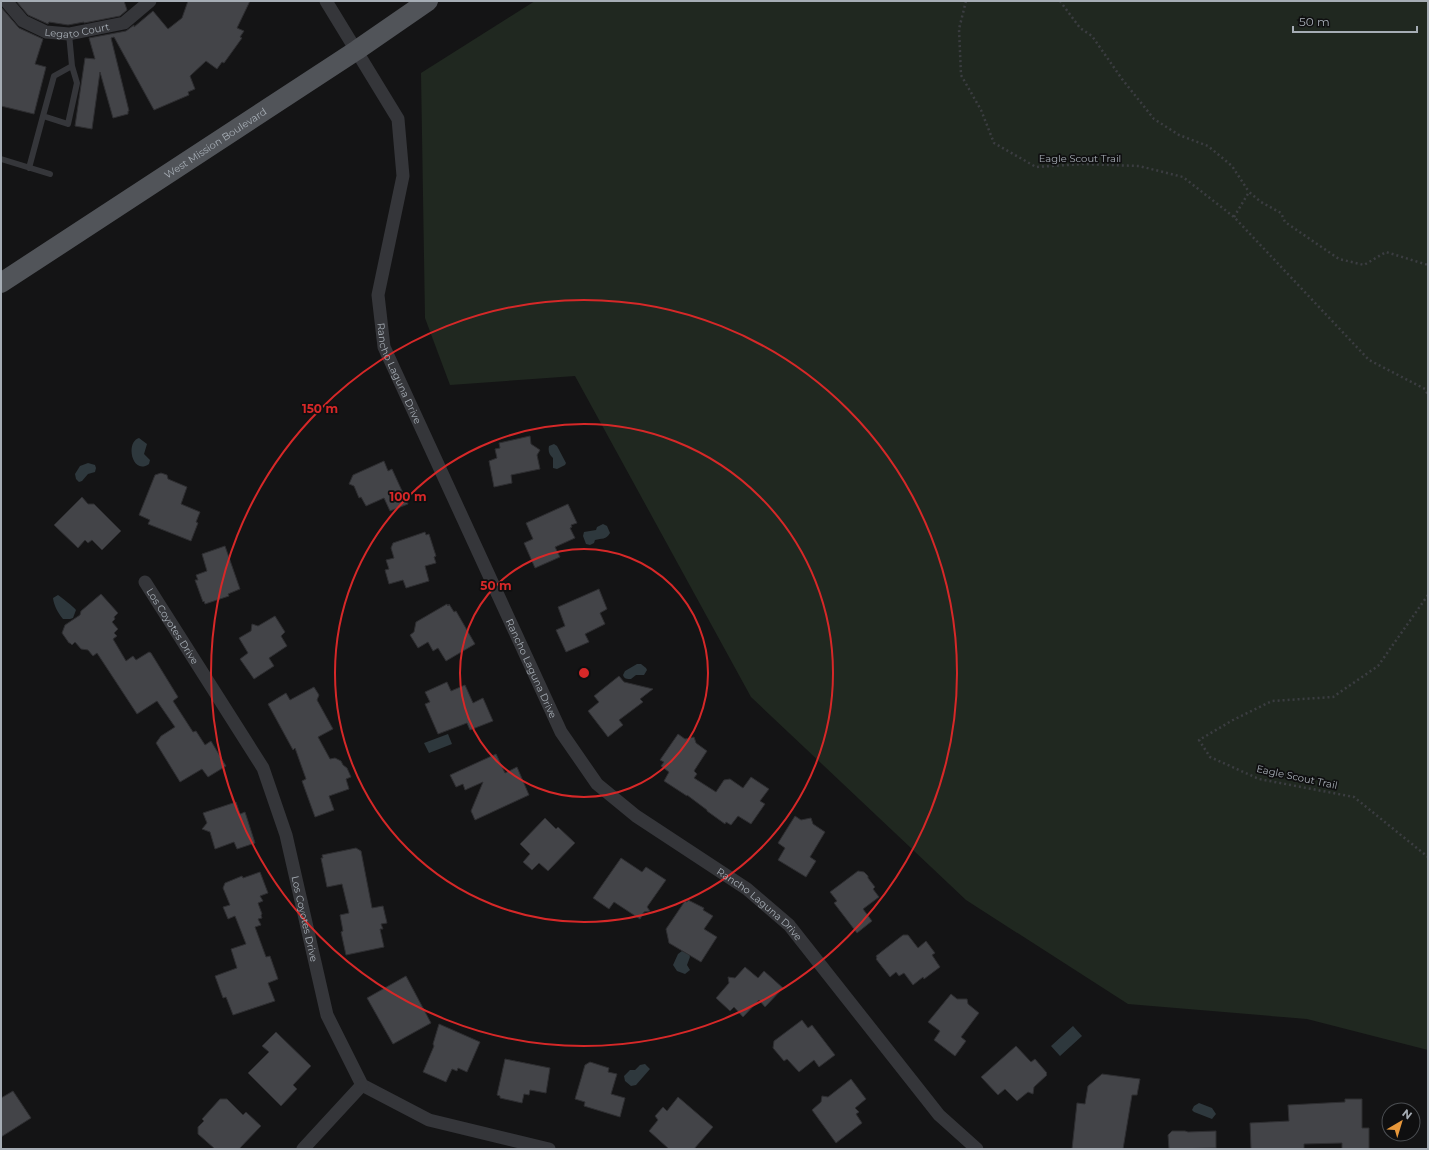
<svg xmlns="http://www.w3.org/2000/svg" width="1429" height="1150" font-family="Montserrat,sans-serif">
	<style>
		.green { fill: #202820 }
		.water { fill: #2e383d }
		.building { fill: #434448; stroke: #2e2e31 }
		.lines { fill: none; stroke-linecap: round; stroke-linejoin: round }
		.path { stroke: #3b3d41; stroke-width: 2.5; stroke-dasharray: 2 3; stroke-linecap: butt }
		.lane { stroke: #35363a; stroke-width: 6 }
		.street { stroke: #35363a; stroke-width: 13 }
		.primary { stroke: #515459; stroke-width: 20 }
		.ring { fill: none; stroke: #d62828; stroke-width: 2 }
		.labels { text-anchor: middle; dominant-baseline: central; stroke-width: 3.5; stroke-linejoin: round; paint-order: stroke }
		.street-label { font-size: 10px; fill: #a6adb5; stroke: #0f0f10 }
		.centre { fill: #d62828; stroke: #0f0f10; stroke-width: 2 }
		.ring-label { font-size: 12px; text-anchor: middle; font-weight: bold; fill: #d62828; stroke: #0f0f10; stroke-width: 3.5; stroke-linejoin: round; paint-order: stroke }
	</style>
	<rect width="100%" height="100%" fill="#141415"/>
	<path class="green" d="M 535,1 L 1428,1 L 1428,1050 L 1307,1019 L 1128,1004 L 966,900 L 751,697 L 575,376 L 450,385 L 425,318 L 421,73 Z"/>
	<path class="water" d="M 139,438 L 147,444 L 144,454 L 150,460 L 149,464 C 132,476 125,442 139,438 Z
		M 554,444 L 557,446 L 566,463 L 565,465 L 557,469 L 553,468 L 553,458 C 549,455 548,451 549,446 Z
		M 88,463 L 95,465 L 96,468 L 95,472 L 88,474 L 82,481 L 79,482 L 76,479 L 75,474 L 80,466 Z
		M 603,524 L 607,526 L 610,533 C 606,540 602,538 595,540 L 594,543 L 590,545 L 586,544 L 583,536 L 584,532 L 596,530 L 597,527 Z
		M 58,595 C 62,598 73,606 76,610 L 73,618 L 70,619 L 63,619 C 58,613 54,606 53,598 Z
		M 637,664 L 641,664 L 646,668 L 647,670 L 644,675 L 636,675 L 631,679 C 627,679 624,679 623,675 L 625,671 Z
		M 448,734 L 452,744 L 429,753 L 424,743 Z
		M 682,951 L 689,954 L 690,957 L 687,965 L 690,970 L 685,974 L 677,971 L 673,965 L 678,954 Z
		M 1073,1026 L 1082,1036 L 1060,1056 L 1051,1046 Z
		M 645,1064 L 650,1069 L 636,1085 L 631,1086 L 625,1081 L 624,1076 L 630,1070 L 635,1070 L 640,1065 Z
		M 1199,1103 L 1212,1108 L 1216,1114 L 1212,1119 L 1194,1112 L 1192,1110 L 1194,1106 Z"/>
	<path class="building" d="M 16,1 L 124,1 L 127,10 L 120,16 L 84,23 L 84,22 L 68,25 L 49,22 L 48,24 L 28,15 Z
		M 188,1 L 250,1 L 237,28 L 244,31 L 240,37 L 242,38 L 224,63 L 222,62 L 217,69 L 206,61 L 190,76 L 195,89 L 188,92 L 189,95 L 154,110 L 114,37 L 111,38 L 129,111 L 128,111 L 128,114 L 113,118 L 100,72 L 92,129 L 75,126 L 85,58 L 95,59 L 89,38 L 126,31 L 134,25 L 134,27 L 153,11 L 168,29 L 182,18 Z
		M 1,7 L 19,28 L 43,39 L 35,64 L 46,67 L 34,114 L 1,106 Z
		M 530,436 L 531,444 L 540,450 L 537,455 L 540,469 L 511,475 L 512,483 L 494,487 L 489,461 L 497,458 L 495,449 L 500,448 L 499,443 Z
		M 384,461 L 388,471 L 392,469 L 408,504 L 390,511 L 384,498 L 366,506 L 361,497 L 359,498 L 354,486 L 349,484 L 353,475 Z
		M 161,473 L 167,475 L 168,479 L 187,487 L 181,504 L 200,512 L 196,522 L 198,523 L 191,541 L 148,524 L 150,520 L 139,515 L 155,475 Z
		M 82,497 L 88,504 L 94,504 L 121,531 L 102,550 L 92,540 L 88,543 L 85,540 L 78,548 L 54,525 Z
		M 568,504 L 577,523 L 571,525 L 572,527 L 570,528 L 575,538 L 555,547 L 560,557 L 535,568 L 524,543 L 533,539 L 526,523 Z
		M 425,532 L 426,535 L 429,534 L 436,556 L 434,557 L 436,563 L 425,566 L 429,581 L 406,588 L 403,580 L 389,584 L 385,570 L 389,569 L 386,560 L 394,558 L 391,548 L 393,543 Z
		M 225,546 L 240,589 L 228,594 L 229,596 L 205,604 L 204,601 L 203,602 L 195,580 L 198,580 L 196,575 L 207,571 L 202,554 Z
		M 599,589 L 607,609 L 600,613 L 605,624 L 585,634 L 589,642 L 566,652 L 556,630 L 565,626 L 558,607 Z
		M 101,594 L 118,613 L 114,617 L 115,619 L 112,622 L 118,629 L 114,633 L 117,636 L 113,639 L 126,661 L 133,656 L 136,660 L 149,652 L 151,653 L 178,697 L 173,701 L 193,732 L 196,731 L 205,745 L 211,741 L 226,766 L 208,777 L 202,769 L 180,782 L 156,743 L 161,736 L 175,727 L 157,701 L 137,714 L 97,653 L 93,656 L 88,650 L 81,649 L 75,642 L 72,645 L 70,643 L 69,643 L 62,633 L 65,625 L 80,615 L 81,611 Z
		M 447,604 L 448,606 L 449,604 L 454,612 L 456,611 L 475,644 L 446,661 L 438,648 L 433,651 L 428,642 L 418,648 L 410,635 L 414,632 L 416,622 Z
		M 275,616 L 285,632 L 281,636 L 287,646 L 269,658 L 274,666 L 254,679 L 240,659 L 248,653 L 239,638 L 251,631 L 252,624 L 258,626 Z
		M 619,676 L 624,682 L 653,689 L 640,699 L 643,702 L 619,720 L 623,725 L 608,737 L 588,711 L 599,702 L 594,696 Z
		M 447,682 L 451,691 L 465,685 L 473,703 L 483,698 L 493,721 L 470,730 L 467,723 L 438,734 L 425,704 L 430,702 L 425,692 Z
		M 314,687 L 319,695 L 317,700 L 333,729 L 318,737 L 330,759 L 335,758 L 341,761 L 343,765 L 347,768 L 351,777 L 346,779 L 349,789 L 329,796 L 334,810 L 315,817 L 302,781 L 306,779 L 295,748 L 293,750 L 268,704 L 286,693 L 290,700 Z
		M 678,734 L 685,739 L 694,737 L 696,743 L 707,751 L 694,771 L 697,774 L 694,778 L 716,792 L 724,780 L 730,779 L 743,788 L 751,777 L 769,789 L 760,801 L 765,804 L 751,824 L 738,816 L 731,825 L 726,822 L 725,824 L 707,811 L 707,810 L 687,795 L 687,796 L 664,781 L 669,772 L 661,766 L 664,762 L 660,760 Z
		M 496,754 L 505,773 L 517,767 L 529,795 L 475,820 L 471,811 L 483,782 L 465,790 L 463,784 L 456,787 L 450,775 Z
		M 236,802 L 240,814 L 245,812 L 255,843 L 237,849 L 234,842 L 215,849 L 210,832 L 202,829 L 207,823 L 203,813 Z
		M 795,816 L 801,820 L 811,818 L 813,824 L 825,832 L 810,857 L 816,861 L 806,877 L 778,860 L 785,848 L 778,843 Z
		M 545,818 L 556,829 L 558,827 L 575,843 L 548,871 L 539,863 L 532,870 L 523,862 L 530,854 L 520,844 Z
		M 356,848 L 361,851 L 372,908 L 383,906 L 387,923 L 381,924 L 383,929 L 380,929 L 384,947 L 346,955 L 341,932 L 343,931 L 340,915 L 349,913 L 342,884 L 327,887 L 321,858 L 323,858 L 322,855 Z
		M 621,858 L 642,872 L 646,867 L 666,880 L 647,907 L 650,911 L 644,912 L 640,919 L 614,902 L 609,909 L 593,898 Z
		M 858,871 L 864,872 L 868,876 L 868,878 L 875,887 L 873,889 L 879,897 L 863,909 L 872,921 L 857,933 L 834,903 L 837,901 L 830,892 Z
		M 260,872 L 268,893 L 260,896 L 263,901 L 258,903 L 262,914 L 261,915 L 262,918 L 258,919 L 261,925 L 255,927 L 266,957 L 270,956 L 278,979 L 268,983 L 275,1001 L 233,1015 L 226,997 L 223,998 L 215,976 L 237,968 L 231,949 L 246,944 L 235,916 L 228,919 L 223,907 L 230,905 L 223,888 L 225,883 L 242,876 L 243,878 Z
		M 688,900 L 704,908 L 703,910 L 713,916 L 704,929 L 717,937 L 701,962 L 669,943 L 666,929 L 685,901 L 687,902 Z
		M 903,935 L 908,935 L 918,948 L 926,941 L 935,953 L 932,955 L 940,967 L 924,979 L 923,977 L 913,985 L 904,973 L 899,976 L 896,972 L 890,977 L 876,959 L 877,958 L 876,956 Z
		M 745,967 L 758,978 L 764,971 L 783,988 L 765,1007 L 759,1000 L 743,1017 L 734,1007 L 730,1011 L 716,998 L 729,983 L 728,977 L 735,978 Z
		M 406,976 L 431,1023 L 393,1044 L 367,998 Z
		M 951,994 L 957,999 L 967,999 L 968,1004 L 979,1013 L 961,1037 L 966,1041 L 955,1056 L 934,1040 L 940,1031 L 928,1022 Z
		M 802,1020 L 808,1028 L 812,1025 L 835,1055 L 819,1067 L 814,1060 L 799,1072 L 787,1059 L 784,1061 L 773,1048 L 774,1041 Z
		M 439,1024 L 480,1042 L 467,1072 L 458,1068 L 457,1071 L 452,1069 L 446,1082 L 423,1072 L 434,1046 L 433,1044 Z
		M 276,1032 L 311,1066 L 293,1085 L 297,1089 L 281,1106 L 248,1073 L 269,1052 L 262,1046 Z
		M 1016,1046 L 1031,1062 L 1035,1059 L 1047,1073 L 1046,1074 L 1047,1075 L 1034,1087 L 1033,1094 L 1028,1092 L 1017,1101 L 1005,1089 L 998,1095 L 981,1077 Z
		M 505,1059 L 550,1068 L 546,1093 L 530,1090 L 529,1095 L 524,1094 L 522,1103 L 500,1098 L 500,1096 L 497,1095 Z
		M 590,1062 L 609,1068 L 608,1072 L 617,1074 L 611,1094 L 625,1098 L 620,1117 L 584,1106 L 585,1102 L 575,1099 L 585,1065 Z
		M 1102,1074 L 1140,1079 L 1137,1095 L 1132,1095 L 1123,1149 L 1072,1149 L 1077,1103 L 1085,1104 L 1088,1086 Z
		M 851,1079 L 866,1099 L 855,1108 L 859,1112 L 856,1114 L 862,1123 L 836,1143 L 812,1110 L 821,1102 L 822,1096 L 828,1097 Z
		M 13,1091 L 31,1118 L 1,1137 L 1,1098 Z
		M 678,1097 L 713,1127 L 694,1149 L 669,1149 L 649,1131 L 658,1120 L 655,1116 L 663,1107 L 667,1111 Z
		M 220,1099 L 227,1099 L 243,1115 L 246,1112 L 261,1126 L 239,1149 L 215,1149 L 198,1134 L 198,1127 L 204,1121 L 202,1119 Z
		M 1345,1099 L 1362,1099 L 1362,1128 L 1369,1128 L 1369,1149 L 1342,1149 L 1342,1143 L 1304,1144 L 1304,1149 L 1251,1149 L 1250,1123 L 1289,1121 L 1288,1105 L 1345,1102 Z
		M 1172,1131 L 1185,1131 L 1188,1132 L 1216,1131 L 1216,1148 L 1169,1149 L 1168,1135 Z"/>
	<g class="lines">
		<path class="path" d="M 966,1 L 959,29 L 961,75 L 981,110 L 994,143 L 1036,167 L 1083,164 L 1139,166 L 1183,177 L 1234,217 L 1369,360 L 1425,389 L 1428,395
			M 1060,1 L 1080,28 L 1092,36 L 1122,79 L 1154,119 L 1179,135 L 1208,146 L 1232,166 L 1249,192
			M 1234,217 L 1249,192 L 1261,202 L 1281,213 L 1285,222 L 1339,259 L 1364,265 L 1386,252 L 1428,265
			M 1428,595 L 1378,666 L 1333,697 L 1272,701 L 1233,720 L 1199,740 L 1210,757 L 1259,779 L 1354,797 L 1428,857"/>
		<path class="lane" d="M 69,34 L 72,66 L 77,83 L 68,124 L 43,116 L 54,76 L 72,66
			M 1,159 L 50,174
			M 29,168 L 43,116"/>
		<g class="street">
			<path id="s1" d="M 6,1 L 23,21 L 46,32 L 69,34 L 124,23 L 150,1"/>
			<path id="s2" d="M 326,1 L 398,119 L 403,176 L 378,295 L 384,347 L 561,732 L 597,784 L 636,816 L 747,889 L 789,925 L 939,1115 L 977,1149"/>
			<path id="s3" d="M 145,582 L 263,768 L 286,835 L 327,1015 L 362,1085 L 429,1120 L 549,1149"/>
			<path d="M 303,1149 L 362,1085"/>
		</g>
		<path class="primary" id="s4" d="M 1,283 L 357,50 L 428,1"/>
	</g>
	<g class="ring">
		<circle cx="584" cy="673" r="124"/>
		<circle cx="584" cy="673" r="249"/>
		<circle cx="584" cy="673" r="373"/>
	</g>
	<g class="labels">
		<g class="street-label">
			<text stroke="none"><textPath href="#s1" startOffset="83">Legato Court</textPath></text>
			<text stroke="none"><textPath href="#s4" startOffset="256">West Mission Boulevard</textPath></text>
			<text x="1080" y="158">Eagle Scout Trail</text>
			<text stroke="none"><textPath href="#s2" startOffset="399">Rancho Laguna Drive</textPath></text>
			<text stroke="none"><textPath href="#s3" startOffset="52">Los Coyotes Drive</textPath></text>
			<text stroke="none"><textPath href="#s2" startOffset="723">Rancho Laguna Drive</textPath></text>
			<text transform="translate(1297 777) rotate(12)">Eagle Scout Trail</text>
			<text stroke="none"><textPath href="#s2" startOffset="1059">Rancho Laguna Drive</textPath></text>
			<text stroke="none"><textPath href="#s3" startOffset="377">Los Coyotes Drive</textPath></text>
		</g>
	</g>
	<circle cx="584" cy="673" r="6" class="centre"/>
	<g class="ring-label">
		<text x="320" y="413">150 m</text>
		<text x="408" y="501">100 m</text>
		<text x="496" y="590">50 m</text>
	</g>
	<rect width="1429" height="1150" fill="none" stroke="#a6adb5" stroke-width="4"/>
	<g transform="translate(1401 1122) rotate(38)"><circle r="19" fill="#0f0f10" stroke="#4b4e52"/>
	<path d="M0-3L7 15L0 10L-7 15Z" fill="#e7973a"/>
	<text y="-6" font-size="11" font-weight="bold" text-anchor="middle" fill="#a6adb5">N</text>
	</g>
	<path d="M1293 26v6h124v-6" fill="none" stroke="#a6adb5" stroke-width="2"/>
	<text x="1299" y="26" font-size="12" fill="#a6adb5" stroke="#0f0f10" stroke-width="3" paint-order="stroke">50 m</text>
</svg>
